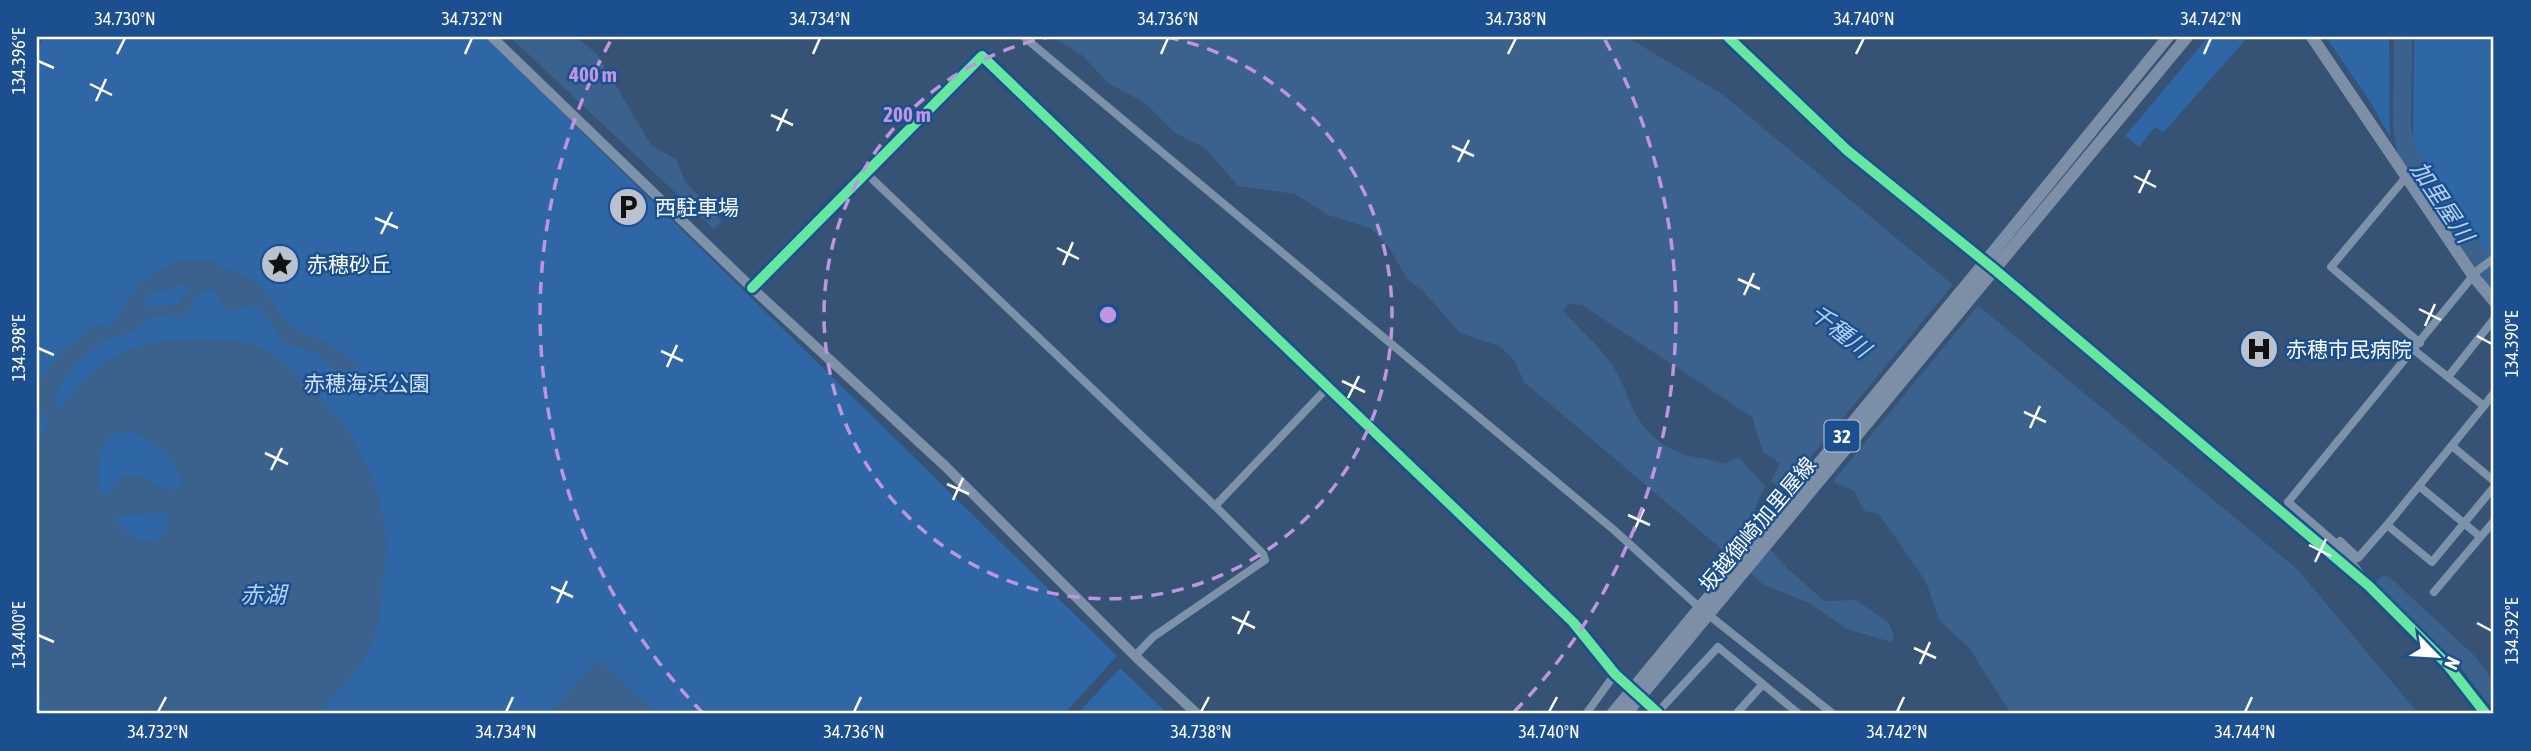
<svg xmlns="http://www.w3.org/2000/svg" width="2531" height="751" font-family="'Asap Condensed','Noto Sans JP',sans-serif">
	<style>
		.green { fill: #2f66a5 }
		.water { fill: #3b618d; fill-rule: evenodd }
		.pier { fill: #365274 }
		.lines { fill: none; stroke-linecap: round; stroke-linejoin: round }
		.river { stroke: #3b618d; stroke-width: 18 }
		.minor-tunnel { stroke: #546c89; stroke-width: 8; stroke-dasharray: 8 4; stroke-linecap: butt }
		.minor { stroke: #7d92a8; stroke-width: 8 }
		.tertiary { stroke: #7d92a8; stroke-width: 10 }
		.primary { stroke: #7d8ea7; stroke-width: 12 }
		.cycleway-casing { stroke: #1b4f8f; stroke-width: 15 }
		.cycleway { stroke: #66e7a1; stroke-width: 10 }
		.ticks { fill: none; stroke: #fff; stroke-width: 2.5 }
		.ring { fill: none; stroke: #bd96df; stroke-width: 3.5; stroke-dasharray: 12 9 }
		.labels { text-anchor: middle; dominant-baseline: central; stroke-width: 5; stroke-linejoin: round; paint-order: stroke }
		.shield { fill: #1b4f8f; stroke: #bbcadd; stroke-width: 2 }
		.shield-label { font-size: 19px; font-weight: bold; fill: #fff }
		.poi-label { font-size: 21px; fill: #fff; stroke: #1b4f8f; text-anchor: start }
		.park-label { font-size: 21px; fill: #cfe3fa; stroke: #1b4f8f }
		.street-label { font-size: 21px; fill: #fff; stroke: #1b4f8f }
		.water-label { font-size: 23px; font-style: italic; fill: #b5d3f5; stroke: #1b4f8f }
		.centre { fill: #bd96df; stroke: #1b4f8f; stroke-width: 3.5 }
		.ring-label { font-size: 21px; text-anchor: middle; font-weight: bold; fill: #bd96df; stroke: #1b4f8f; stroke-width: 5; stroke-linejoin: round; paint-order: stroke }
		.neatline { fill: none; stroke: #fff; stroke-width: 2.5 }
		.ticks-label { font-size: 18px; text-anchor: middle; fill: #fff }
	</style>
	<rect width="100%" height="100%" fill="#365274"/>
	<path class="green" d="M 43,37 L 485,37 L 1117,656 L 1064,714 L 37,714 L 37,54 Z
		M 2208,37 L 2248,37 L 2163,133 L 2155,127 L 2139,147 L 2125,136 Z
		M 2326,37 L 2389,37 L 2390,137 L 2371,103 Z
		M 2414,37 L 2494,37 L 2494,263 L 2413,148 Z
		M 1120,668 L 1168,714 L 1077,714 Z"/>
	<path class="water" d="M 510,37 L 576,37 L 597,54 L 651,145 L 676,159 L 685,181 L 722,221 L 714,229 Z
		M 1052,37 L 1627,37 L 1722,94 L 2297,569 L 2419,714 L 2011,714 L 1970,649 L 1939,620 L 1926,582 L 1879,514 L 1864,511 L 1854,491 L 1831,481 L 1789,497 L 1771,481 L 1780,463 L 1763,452 L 1752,417 L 1582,305 L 1568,304 L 1563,311 C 1579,328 1598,345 1611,363 C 1632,394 1628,420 1663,444 C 1685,459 1702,456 1725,464 L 1738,457 L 1765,486 L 1748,524 L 1787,568 L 1824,601 L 1856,600 L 1889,623 L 1894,636 L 1891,642 L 1847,629 L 1809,603 L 1764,585 L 1524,382 L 1514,360 L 1499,346 L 1460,333 L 1423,291 L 1407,279 L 1388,246 L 1370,228 L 1328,215 L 1295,194 L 1238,186 L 1205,148 L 1175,133 L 1145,103 L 1108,83 L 1083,56 Z
		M 178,261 L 215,261 C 226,273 245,273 258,283 C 272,295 276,315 291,326 C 303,335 318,337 331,344 C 341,350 351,361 360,368 L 336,371 L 317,354 L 284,343 L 261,310 L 253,305 L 230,311 L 223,308 L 215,291 C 193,284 196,306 185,317 C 173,319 159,314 148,319 C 143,321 139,327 135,329 C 124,336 110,336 100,343 C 81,356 54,383 55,407 L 58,410 C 74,392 91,370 112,358 C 137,345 166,339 194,339 C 221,339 253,340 277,356 C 287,362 295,373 304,381 C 351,423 382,479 386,543 C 386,557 384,571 382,585 C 381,604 379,625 372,643 C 361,670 336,693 317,714 L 54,714 L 37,697 L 37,441 L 48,422 L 37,402 L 39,393 L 37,385 L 60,353 L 96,325 L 109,327 C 120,316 126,302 135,289 C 145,276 164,268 178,261 ZM 180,284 L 185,284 L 187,291 L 179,304 L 149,307 L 142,305 L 150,292 L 167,291 ZM 130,431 C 148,435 189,469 179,489 C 159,496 140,465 121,478 C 115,482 112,490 106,494 L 100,492 C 97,472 97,453 110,435 ZM 161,513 L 167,515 C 169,528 163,534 154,542 C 134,541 123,534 115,516 Z
		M 598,659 L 658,714 L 549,714 Z"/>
	<path class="pier" d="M 1956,281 L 1981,302 L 1830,485 L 1787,500 L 1780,494 Z"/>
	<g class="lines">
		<path class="river" d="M 2403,37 L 2402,128 L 2406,150 L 2494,279
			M 2385,585 L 2468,662 L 2494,697"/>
		<path class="minor-tunnel" d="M 1615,674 L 1651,707"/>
		<path class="minor" d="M 1024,37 L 1614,530 L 1700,608 L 1833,714
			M 1728,37 L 1848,151 L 1987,263
			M 867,174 L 1215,506 L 1263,554 L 1265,560 L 1153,637 L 1135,656
			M 2406,177 L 2331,267 L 2420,343
			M 752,288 L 982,56 L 1573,622 L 1615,674 L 1586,714
			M 2414,350 L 2484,406 L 2494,393
			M 2448,377 L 2494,319
			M 2484,406 L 2387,525 L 2432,562 L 2494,487
			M 2452,446 L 2494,481
			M 2419,486 L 2477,534
			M 1215,506 L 1328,387
			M 2340,541 L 2358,558 L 2387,525
			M 2361,575 L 2341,548 L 2288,502 L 2477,271 L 2493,259
			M 2434,592 L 2494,521
			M 1656,714 L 1718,647 L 1799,714
			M 1736,714 L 1763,684"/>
		<path class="tertiary" d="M 492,37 L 752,288 L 945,466 L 1135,656 L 1197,714
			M 1994,269 L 2369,586 L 2446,663 L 2486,714"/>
		<path class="primary" d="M 2312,37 L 2474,277 L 2494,301
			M 1612,714 L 1985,262 L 2168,37
			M 1626,714 L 2187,37"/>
		<defs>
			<path id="cycleway" d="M 1728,37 L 1848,151 L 1994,269 L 2369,586 L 2446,663 L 2486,714
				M 752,288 L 982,56 L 1573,622 L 1615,674 L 1658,713"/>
		</defs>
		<use href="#cycleway" class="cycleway-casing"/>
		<use href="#cycleway" class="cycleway"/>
	</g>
	<path class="ticks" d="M 117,54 L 125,38M 465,54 L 472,38M 813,54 L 820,38M 1161,54 L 1168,38M 1508,54 L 1516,38M 1856,54 L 1864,38M 2204,54 L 2211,38M 38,61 L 54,68M 90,84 L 112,95M 96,101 L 106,79M 771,115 L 793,125M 777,131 L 787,109M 1452,146 L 1474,156M 1458,162 L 1469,140M 2134,176 L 2156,187M 2139,193 L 2150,170M 375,218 L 398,228M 381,234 L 392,212M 1057,248 L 1079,259M 1063,265 L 1073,242M 1738,279 L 1760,289M 1744,295 L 1754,273M 2419,309 L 2441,320M 2425,326 L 2435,304M 2477,336 L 2492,344M 38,348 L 54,355M 661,351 L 683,361M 667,367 L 677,345M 1342,381 L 1365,392M 1348,398 L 1359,376M 2024,412 L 2046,422M 2030,428 L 2040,406M 265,453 L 288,464M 271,470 L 282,448M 947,484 L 969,494M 953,500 L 963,478M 1628,515 L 1650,525M 1634,531 L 1644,509M 2309,545 L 2331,556M 2315,562 L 2326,539M 551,587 L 573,597M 557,603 L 567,581M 1232,617 L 1255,628M 2477,623 L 2492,631M 1238,634 L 1249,611M 38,635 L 54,642M 1914,648 L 1936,658M 1920,664 L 1930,642M 158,712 L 166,697M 506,712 L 513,697M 854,712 L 861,697M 1201,712 L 1209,697M 1549,712 L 1557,697M 1897,712 L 1904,697M 2245,712 L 2252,697"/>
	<g class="ring">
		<path d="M1167 37A284 284 0 1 1 1049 37"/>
		<path d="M703 713A568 568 0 0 1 611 40M1605 40A568 568 0 0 1 1513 713"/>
	</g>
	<defs>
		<symbol id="parking-disc" viewBox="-11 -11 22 22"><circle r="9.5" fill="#b9c2ce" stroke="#1b4f8f"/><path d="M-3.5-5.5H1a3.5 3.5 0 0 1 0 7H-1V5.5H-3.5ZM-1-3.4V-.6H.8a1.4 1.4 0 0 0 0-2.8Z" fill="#111"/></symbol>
		<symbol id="sight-disc" viewBox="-11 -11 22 22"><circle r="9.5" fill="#b9c2ce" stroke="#1b4f8f"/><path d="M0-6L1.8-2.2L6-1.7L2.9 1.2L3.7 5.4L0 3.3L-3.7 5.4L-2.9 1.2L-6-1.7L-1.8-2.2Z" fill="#111"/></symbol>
		<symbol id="hospital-disc" viewBox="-11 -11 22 22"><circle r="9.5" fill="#b9c2ce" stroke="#1b4f8f"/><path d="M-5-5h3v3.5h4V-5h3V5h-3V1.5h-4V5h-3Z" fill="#111"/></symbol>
	</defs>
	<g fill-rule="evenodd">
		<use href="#parking-disc" x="606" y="185" width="44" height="44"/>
		<use href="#sight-disc" x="258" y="242" width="44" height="44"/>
		<use href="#hospital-disc" x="2237" y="327" width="44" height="44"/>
	</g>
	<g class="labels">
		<rect class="shield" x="1824.5" y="420.5" width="35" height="31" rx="5"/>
		<g class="shield-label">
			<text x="1842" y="436">32</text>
		</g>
		<g class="poi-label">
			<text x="655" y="207">西駐車場</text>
			<text x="307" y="264">赤穂砂丘</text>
			<text x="2286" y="349">赤穂市民病院</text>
		</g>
		<g class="park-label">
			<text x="367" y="383">赤穂海浜公園</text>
		</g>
		<g class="street-label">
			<text transform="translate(1757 524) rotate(-50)">坂越御崎加里屋線</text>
		</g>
		<g class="water-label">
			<text transform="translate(2442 202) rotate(56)">加里屋川</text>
			<text transform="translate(1840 331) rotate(38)">千種川</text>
			<text x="263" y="595">赤湖</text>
		</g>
	</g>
	<circle cx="1108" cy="315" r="10" class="centre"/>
	<g class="ring-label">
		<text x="593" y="82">400 m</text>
		<text x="907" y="122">200 m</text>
	</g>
	<rect width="2531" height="751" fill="none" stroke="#1b4f8f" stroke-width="77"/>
	<g transform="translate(2437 656) rotate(115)" stroke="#1b4f8f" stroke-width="5" paint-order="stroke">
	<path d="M0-5L12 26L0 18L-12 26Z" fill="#ffffff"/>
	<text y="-10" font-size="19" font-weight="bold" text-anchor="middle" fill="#ffffff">N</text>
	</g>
	<rect x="38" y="38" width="2454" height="674" class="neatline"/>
	<g class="ticks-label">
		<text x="125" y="25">34.730°N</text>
		<text x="472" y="25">34.732°N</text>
		<text x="820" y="25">34.734°N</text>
		<text x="1168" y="25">34.736°N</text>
		<text x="1516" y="25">34.738°N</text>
		<text x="1864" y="25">34.740°N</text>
		<text x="2211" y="25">34.742°N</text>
		<text transform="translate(19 61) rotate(-90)" y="6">134.396°E</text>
		<text transform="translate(2512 344) rotate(-90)" y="6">134.390°E</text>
		<text transform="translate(19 348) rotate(-90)" y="6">134.398°E</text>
		<text transform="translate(2512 631) rotate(-90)" y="6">134.392°E</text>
		<text transform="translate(19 635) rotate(-90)" y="6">134.400°E</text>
		<text x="158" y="738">34.732°N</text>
		<text x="506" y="738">34.734°N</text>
		<text x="854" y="738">34.736°N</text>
		<text x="1201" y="738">34.738°N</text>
		<text x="1549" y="738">34.740°N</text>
		<text x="1897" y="738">34.742°N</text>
		<text x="2245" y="738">34.744°N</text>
	</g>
</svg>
